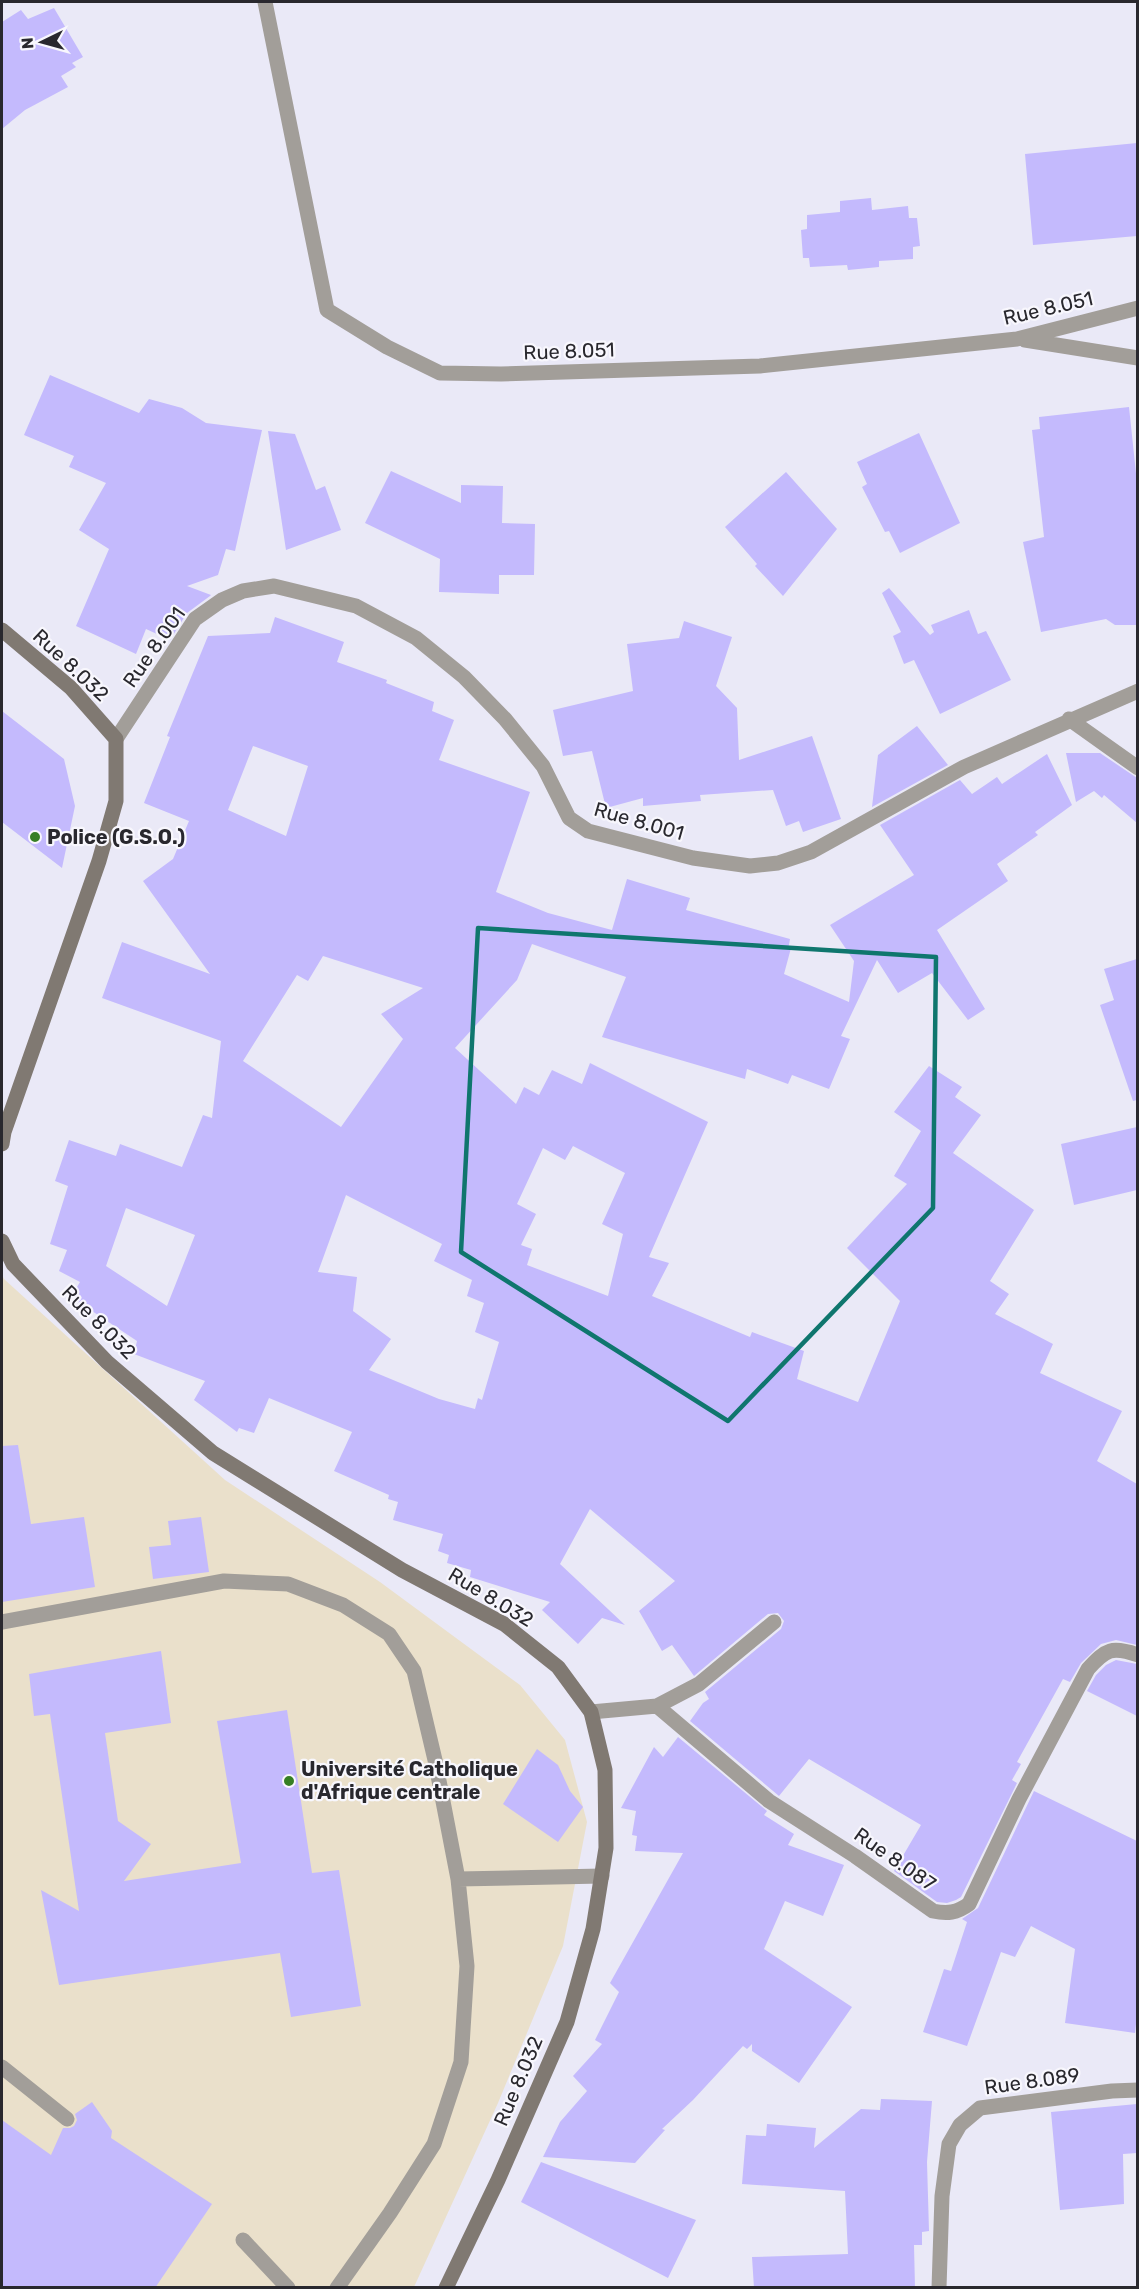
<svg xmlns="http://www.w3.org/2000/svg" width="1139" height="2289" font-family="Rubik,sans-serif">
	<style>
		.education { fill: #eae0cb }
		.building { fill: #c4bafd; fill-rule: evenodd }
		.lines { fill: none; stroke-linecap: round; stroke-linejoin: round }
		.lane { stroke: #a29e99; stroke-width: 15 }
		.street { stroke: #a29e99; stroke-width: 15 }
		.secondary { stroke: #807972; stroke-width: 15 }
		.marked { fill: none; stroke: #0f766e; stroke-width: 4.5; stroke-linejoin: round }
		.poi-dot { fill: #367f25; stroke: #f8f7fd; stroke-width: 2 }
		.labels { text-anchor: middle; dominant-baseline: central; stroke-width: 4.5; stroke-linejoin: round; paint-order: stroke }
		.street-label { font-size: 20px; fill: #29282e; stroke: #f8f7fd }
		.poi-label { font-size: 20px; font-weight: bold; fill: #29282e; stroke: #f8f7fd; text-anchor: start }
	</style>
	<rect width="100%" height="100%" fill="#eae9f7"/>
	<path class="education" d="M 2,1275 L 4,1279 L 225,1480 L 380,1582 L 520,1685 L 565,1740 L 587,1822 L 563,1946 L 498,2103 L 414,2287 L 2,2287 Z"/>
	<path class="building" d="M 54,8 L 83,57 L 72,63 L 76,67 L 61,76 L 68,87 L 25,110 L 2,129 L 2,22 L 21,10 L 28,19 Z
		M 1137,143 L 1137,236 L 1033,245 L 1025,154 Z
		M 871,198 L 872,210 L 908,206 L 909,218 L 917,218 L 920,246 L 913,247 L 913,259 L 879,261 L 879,267 L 848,270 L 847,265 L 810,267 L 809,258 L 803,258 L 801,230 L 807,229 L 807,215 L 840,212 L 840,201 Z
		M 50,375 L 139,413 L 149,399 L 182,408 L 206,423 L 262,430 L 235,551 L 226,549 L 218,575 L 187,586 L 211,595 L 210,596 L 187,613 L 170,640 L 146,629 L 136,654 L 76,626 L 109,549 L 79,530 L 106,483 L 69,467 L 74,456 L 24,435 Z
		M 1129,407 L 1137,483 L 1137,625 L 1115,625 L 1106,619 L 1041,632 L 1023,542 L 1044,537 L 1032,430 L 1040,429 L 1039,417 Z
		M 268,431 L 295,434 L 316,490 L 325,486 L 341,530 L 286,550 Z
		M 919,433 L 960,523 L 900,553 L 889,531 L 885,532 L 862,487 L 867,484 L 857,462 Z
		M 391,471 L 461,503 L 461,485 L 503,486 L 502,523 L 535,524 L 534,575 L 499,575 L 499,594 L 439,592 L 440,559 L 365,523 Z
		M 786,472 L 837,529 L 783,596 L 755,566 L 757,564 L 725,527 Z
		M 889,588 L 930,635 L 934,632 L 931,625 L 969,610 L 978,634 L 986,631 L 1011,680 L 940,714 L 914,660 L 904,664 L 893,636 L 901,632 L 882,593 Z
		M 275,617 L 344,642 L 337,662 L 387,680 L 386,683 L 434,702 L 432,711 L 454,720 L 439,760 L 530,792 L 496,892 L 548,913 L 612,930 L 627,879 L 690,898 L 686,910 L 790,939 L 788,950 L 791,948 L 784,974 L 849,1002 L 854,961 L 830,925 L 914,875 L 880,825 L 960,780 L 972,794 L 997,777 L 1002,784 L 1047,754 L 1072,805 L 1035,832 L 1038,835 L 997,864 L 1008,881 L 937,930 L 985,1009 L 968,1020 L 932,973 L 898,993 L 877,960 L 841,1036 L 850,1039 L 829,1089 L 792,1075 L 788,1084 L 747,1069 L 745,1079 L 602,1037 L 626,977 L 532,944 L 517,980 L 455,1048 L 516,1104 L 524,1087 L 539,1095 L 552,1070 L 582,1084 L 590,1063 L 708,1122 L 649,1257 L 669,1263 L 652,1296 L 750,1337 L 752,1332 L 804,1351 L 797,1379 L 858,1402 L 900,1301 L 847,1248 L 907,1184 L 894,1176 L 921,1131 L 894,1112 L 929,1066 L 962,1087 L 955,1097 L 981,1115 L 953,1153 L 1034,1210 L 990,1281 L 1009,1294 L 995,1314 L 1053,1344 L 1040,1373 L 1122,1411 L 1097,1461 L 1137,1484 L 1137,1645 L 1116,1640 L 1101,1644 L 1081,1663 L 1070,1682 L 1063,1679 L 1017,1762 L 1021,1764 L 1012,1780 L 1017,1783 L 961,1897 L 956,1900 L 947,1903 L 937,1902 L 894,1871 L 921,1825 L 809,1759 L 779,1796 L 690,1721 L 703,1703 L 709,1699 L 705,1692 L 781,1629 L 784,1621 L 778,1613 L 768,1614 L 694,1676 L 672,1645 L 662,1651 L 639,1611 L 675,1581 L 590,1509 L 560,1564 L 625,1625 L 602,1618 L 578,1644 L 542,1610 L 550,1602 L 470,1577 L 471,1570 L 447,1563 L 449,1555 L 438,1551 L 443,1534 L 393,1520 L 398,1502 L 388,1499 L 389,1495 L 334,1471 L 352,1432 L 269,1398 L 254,1433 L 239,1428 L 237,1432 L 194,1400 L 205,1381 L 134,1354 L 137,1341 L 71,1297 L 80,1282 L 59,1271 L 67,1250 L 50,1244 L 68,1186 L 55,1181 L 69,1140 L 116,1156 L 120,1144 L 182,1167 L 203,1115 L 212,1118 L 221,1041 L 102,998 L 122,942 L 210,974 L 143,881 L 173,859 L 189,821 L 144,803 L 170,737 L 167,736 L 208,636 L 270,633 ZM 253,746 L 308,766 L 286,836 L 228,810 ZM 323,956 L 423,988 L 381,1014 L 403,1039 L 341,1127 L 243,1061 L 297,975 L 308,981 ZM 573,1146 L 625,1173 L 602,1224 L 623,1234 L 608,1296 L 527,1265 L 532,1249 L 521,1245 L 536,1214 L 517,1204 L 543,1148 L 565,1160 ZM 346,1195 L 442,1244 L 434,1261 L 472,1280 L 467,1296 L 484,1303 L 475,1332 L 499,1342 L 482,1400 L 478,1398 L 475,1409 L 439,1399 L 369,1370 L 391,1339 L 353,1311 L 357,1277 L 318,1272 ZM 126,1208 L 195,1235 L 167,1306 L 106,1266 Z
		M 684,621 L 732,637 L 716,686 L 737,708 L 739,760 L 812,736 L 841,819 L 803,832 L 799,821 L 786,826 L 773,790 L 700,795 L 701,801 L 643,806 L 643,798 L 606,808 L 592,751 L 563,756 L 553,710 L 633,691 L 627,644 L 679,638 Z
		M 2,711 L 64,759 L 75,806 L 62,868 L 2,822 Z
		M 917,726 L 948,765 L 872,807 L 878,755 Z
		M 1066,753 L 1100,753 L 1137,778 L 1137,823 L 1104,795 L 1102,798 L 1094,791 L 1076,802 Z
		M 1137,959 L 1137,1100 L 1133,1101 L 1100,1005 L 1114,1000 L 1104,969 Z
		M 1137,1127 L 1137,1190 L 1074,1205 L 1061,1144 Z
		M 18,1445 L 31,1524 L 84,1517 L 95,1587 L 2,1602 L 2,1446 Z
		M 201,1517 L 209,1572 L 153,1579 L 149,1547 L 171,1545 L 168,1521 Z
		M 161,1651 L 171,1723 L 105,1733 L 118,1821 L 151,1844 L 124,1881 L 241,1863 L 217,1721 L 287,1710 L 312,1873 L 339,1870 L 361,2006 L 291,2017 L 280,1953 L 59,1985 L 41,1890 L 79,1911 L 50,1714 L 34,1716 L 29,1674 Z
		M 1116,1660 L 1137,1664 L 1137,1716 L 1087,1691 L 1096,1675 L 1106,1665 Z
		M 678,1737 L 767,1811 L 764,1815 L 794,1834 L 788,1845 L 844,1865 L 823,1916 L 785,1901 L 764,1949 L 852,2007 L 799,2083 L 752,2051 L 752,2044 L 747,2049 L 743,2046 L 693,2100 L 662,2129 L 665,2130 L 635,2163 L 543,2157 L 560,2122 L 587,2091 L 573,2076 L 602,2044 L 595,2040 L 619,1992 L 610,1983 L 683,1853 L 635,1851 L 637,1836 L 632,1835 L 636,1811 L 621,1808 L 654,1747 L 663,1757 Z
		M 537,1749 L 558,1765 L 570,1791 L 583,1807 L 558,1842 L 503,1804 Z
		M 1034,1791 L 1137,1841 L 1137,2015 L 1135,2033 L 1065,2023 L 1075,1949 L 1031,1926 L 1015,1957 L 1001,1952 L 967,2046 L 923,2032 L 944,1969 L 951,1971 L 967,1922 L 962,1919 L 978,1908 Z
		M 881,2099 L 932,2101 L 927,2162 L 929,2231 L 922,2232 L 922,2245 L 914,2245 L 915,2288 L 754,2288 L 752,2257 L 848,2254 L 845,2191 L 742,2184 L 746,2135 L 766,2136 L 767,2124 L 816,2128 L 814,2148 L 861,2109 L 880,2110 Z
		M 92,2102 L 112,2131 L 111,2138 L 212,2204 L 155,2288 L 2,2288 L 2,2120 L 51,2155 L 63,2128 L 70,2128 L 74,2126 L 77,2120 L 75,2114 Z
		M 1137,2104 L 1137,2153 L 1123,2154 L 1124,2204 L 1060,2210 L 1051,2112 Z
		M 541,2162 L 696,2220 L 668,2278 L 521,2202 Z"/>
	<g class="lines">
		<path class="lane" d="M 2,1622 L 224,1581 L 288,1584 L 343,1605 L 389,1634 L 414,1671 L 435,1760 L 458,1879 L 467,1966 L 461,2062 L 434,2144 L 390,2213 L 337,2288
			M 458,1879 L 602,1876
			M 2,2067 L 67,2119
			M 243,2240 L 288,2288"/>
		<path class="street" d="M 265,2 L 327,310 L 387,347 L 440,373 L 501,374 L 760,366 L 1017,339 L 1138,308
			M 1025,340 L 1138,358
			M 1069,719 L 1138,768
			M 116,739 L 195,619 L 222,600 L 243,591 L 274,586 L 356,606 L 416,638 L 464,677 L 505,719 L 543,766 L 569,818 L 588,831 L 693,858 L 750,866 L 778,863 L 811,852 L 964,767 L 1138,691
			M 657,1706 L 699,1684 L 774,1622
			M 591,1712 L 657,1706 L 769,1801 L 855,1856 L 933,1911 C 947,1914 957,1913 969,1904 L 1019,1799 L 1088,1669 C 1106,1649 1112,1646 1138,1655
			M 939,2288 L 942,2196 L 949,2144 L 960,2125 L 980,2108 L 1112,2091 L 1138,2090"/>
		<path class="secondary" d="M 2,630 L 71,688 L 116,739 L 116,801 L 99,861 L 4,1132 L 2,1144
			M 2,1241 L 13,1264 L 107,1362 L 213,1453 L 402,1570 L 504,1624 L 558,1667 L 591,1712 L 605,1770 L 606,1848 L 593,1929 L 567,2022 L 498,2180 L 446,2288"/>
	</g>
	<path class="marked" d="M 478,928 L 936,957 L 933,1208 L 728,1421 L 461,1252 Z"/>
	<g class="poi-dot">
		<circle cx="35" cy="837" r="6"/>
		<circle cx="289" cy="1781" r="6"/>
	</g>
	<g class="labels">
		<g class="street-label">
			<text transform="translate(1048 308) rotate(-13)">Rue 8.051</text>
			<text transform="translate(569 351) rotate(-2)">Rue 8.051</text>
			<text transform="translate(154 647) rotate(-55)">Rue 8.001</text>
			<text transform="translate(71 665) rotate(43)">Rue 8.032</text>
			<text transform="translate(639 821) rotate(16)">Rue 8.001</text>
			<text transform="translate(99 1322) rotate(45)">Rue 8.032</text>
			<text transform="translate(491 1597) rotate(31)">Rue 8.032</text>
			<text transform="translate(895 1859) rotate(35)">Rue 8.087</text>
			<text transform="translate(518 2081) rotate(-67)">Rue 8.032</text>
			<text transform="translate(1032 2081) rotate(-8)">Rue 8.089</text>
		</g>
		<g class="poi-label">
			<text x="47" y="837">Police (G.S.O.)</text>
			<text x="301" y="1769">Université Catholique<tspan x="301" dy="23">d'Afrique centrale</tspan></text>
		</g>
	</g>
	<rect width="1139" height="2289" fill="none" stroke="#29282e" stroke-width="6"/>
	<g transform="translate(42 42) rotate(265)" stroke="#f8f7fd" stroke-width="4.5" paint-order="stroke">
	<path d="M0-4.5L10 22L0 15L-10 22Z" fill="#29282e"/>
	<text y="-9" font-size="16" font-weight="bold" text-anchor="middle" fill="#29282e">N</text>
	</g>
</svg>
